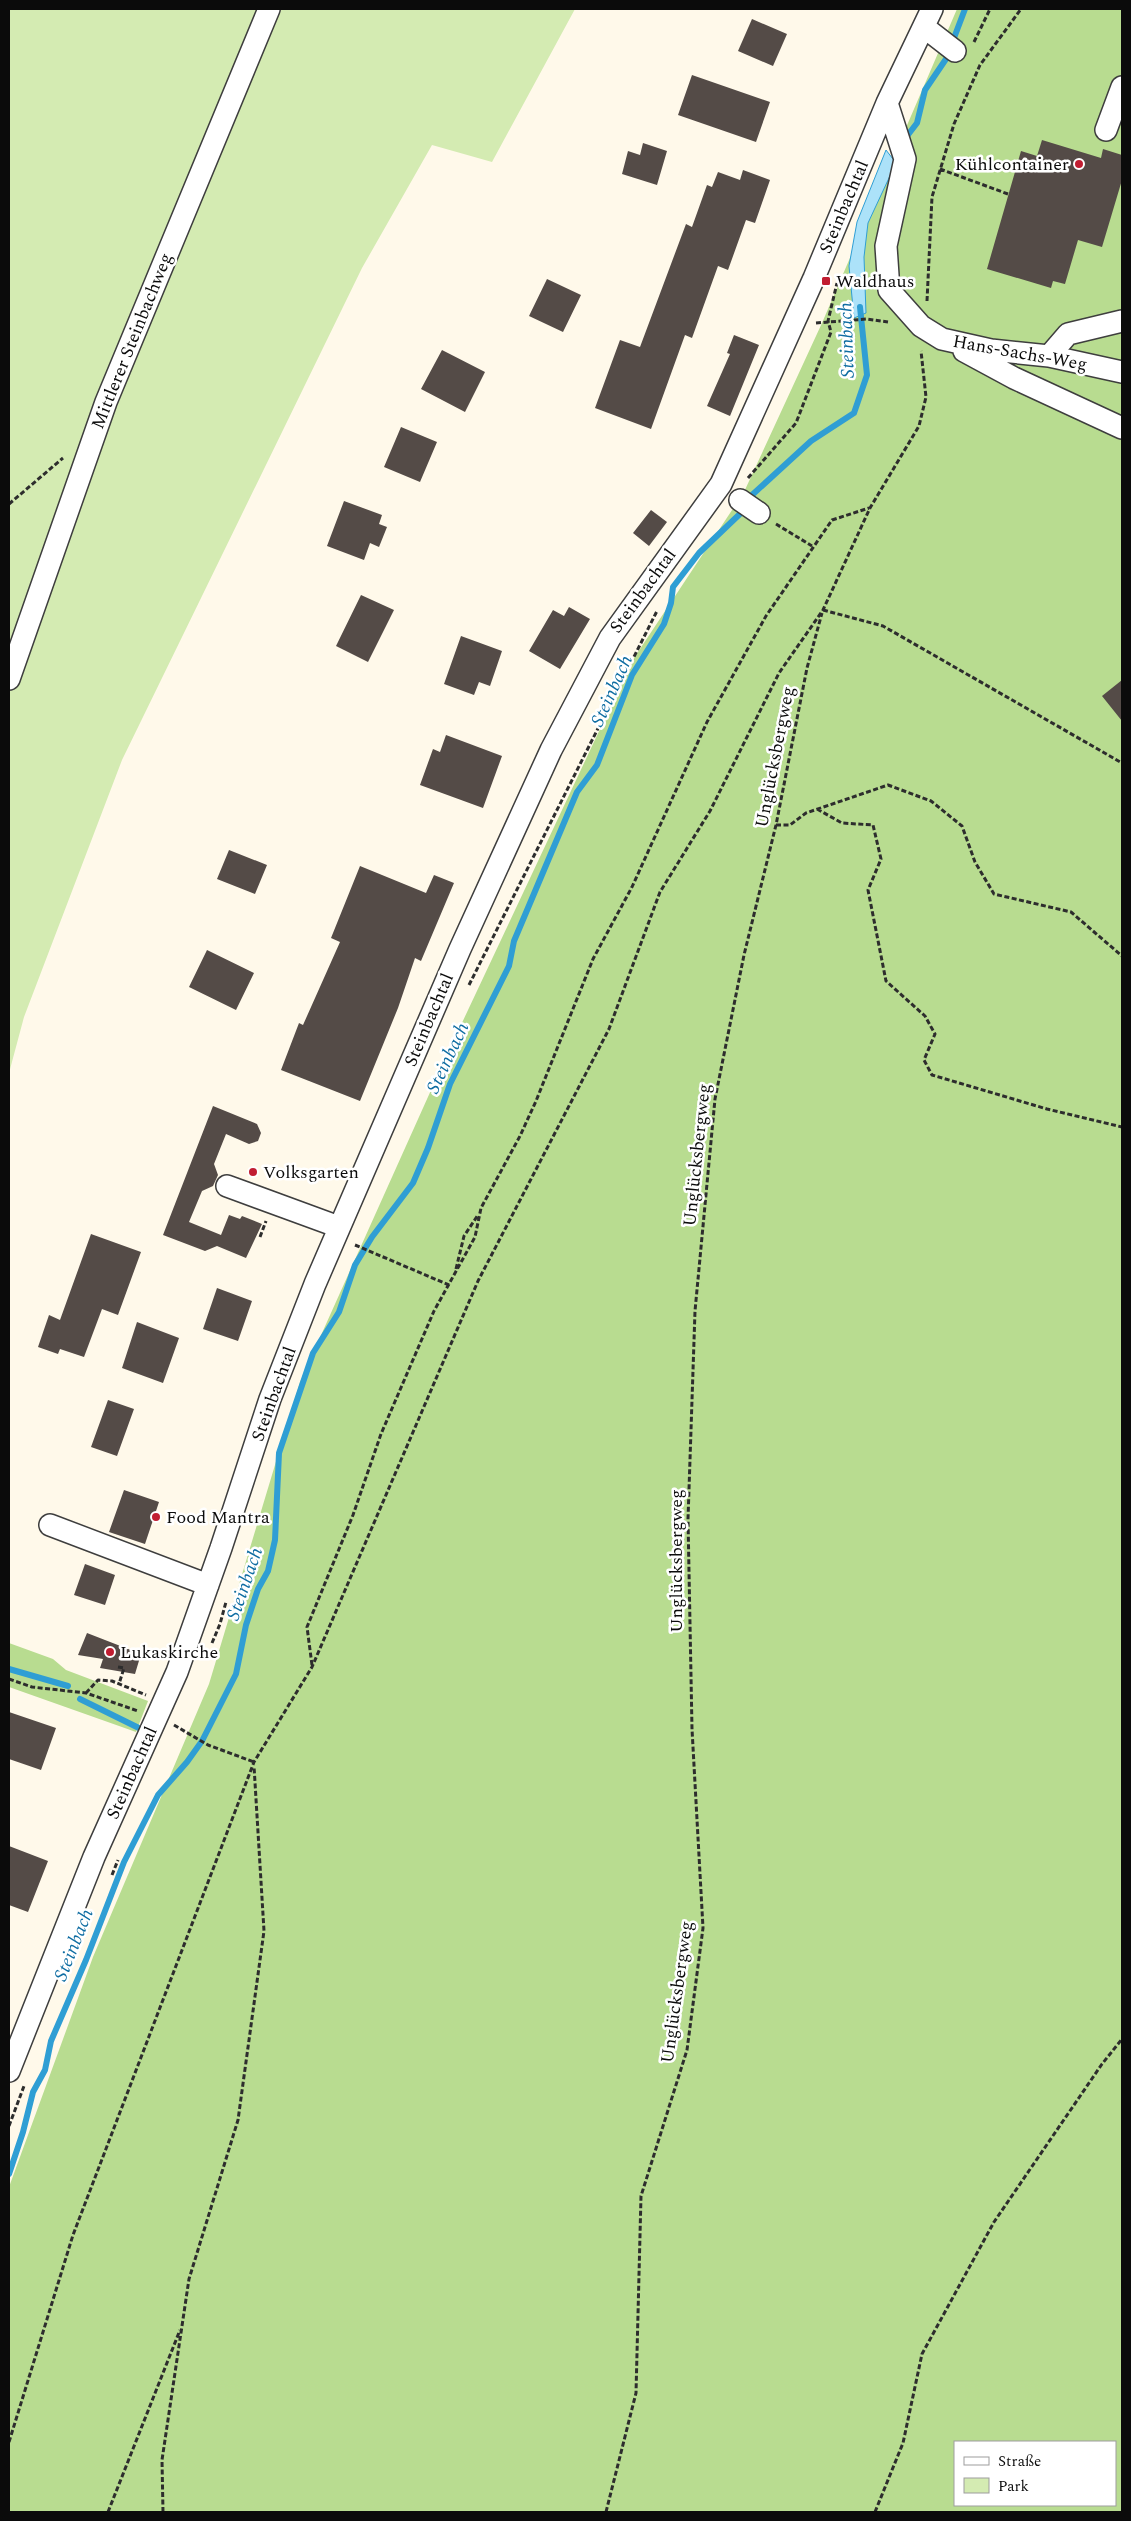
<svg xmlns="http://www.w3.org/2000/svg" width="1131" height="2521" font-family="Spectral,serif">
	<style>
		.green { fill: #d4ebb2 }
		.forest { fill: #b8dc90; fill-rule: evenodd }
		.water { fill: #ace2f9; stroke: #2f9ed4 }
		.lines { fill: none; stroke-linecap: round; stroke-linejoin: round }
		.stream { stroke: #2f9ed4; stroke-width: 6 }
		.building { fill: #544b47 }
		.minor-casing { stroke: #3e3e3e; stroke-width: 24 }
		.path { stroke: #2d2d2d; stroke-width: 3; stroke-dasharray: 5 2.5; stroke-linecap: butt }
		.minor { stroke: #fff; stroke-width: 21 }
		.poi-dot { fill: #c11d31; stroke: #fff; stroke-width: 2 }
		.labels { text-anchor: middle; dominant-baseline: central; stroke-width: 5; stroke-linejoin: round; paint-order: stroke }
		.poi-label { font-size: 18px; fill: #0b0b0b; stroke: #fff; text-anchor: start }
		.street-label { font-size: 18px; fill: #0b0b0b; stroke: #fff }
		.water-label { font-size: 19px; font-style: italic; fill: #0f6da2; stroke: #fff }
	</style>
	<rect width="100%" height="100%" fill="#fff9ea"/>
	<path class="green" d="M 9,9 L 575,9 L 492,162 L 432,145 L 362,268 L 122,760 L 24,1017 L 9,1073 Z"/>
	<path class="forest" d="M 957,9 L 1122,9 L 1122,2512 L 9,2512 L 9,2187 L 93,1957 L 209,1684 L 300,1382 L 445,1059 L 632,661 L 744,492 L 822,323 ZM 955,2442 L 1115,2442 L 1115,2505 L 955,2505 Z
		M 9,1643 L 53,1659 L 66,1670 L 148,1701 L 136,1732 L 9,1687 Z"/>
	<path class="water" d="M 886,150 L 896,163 L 868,223 L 864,257 L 866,313 L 854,318 L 849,266 L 857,222 Z"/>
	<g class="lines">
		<path class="stream" d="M 904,140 L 917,123 L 925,90 L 946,59 L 965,9
			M 9,1669 L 68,1686
			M 80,1699 L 147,1732
			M 9,2174 L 23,2132 L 33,2092 L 45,2070 L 51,2041 L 86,1960 L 124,1862 L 158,1795 L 187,1762 L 202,1741 L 236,1674 L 246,1625 L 258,1589 L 268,1571 L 275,1540 L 279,1453 L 313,1353 L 339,1312 L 355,1265 L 372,1237 L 413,1183 L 428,1148 L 450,1084 L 509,966 L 514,941 L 577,792 L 597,765 L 632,675 L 664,624 L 671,603 L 673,587 L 699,553 L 743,511 L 752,495 L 811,441 L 854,413 L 867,375 L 860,307"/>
	</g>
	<path class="building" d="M 752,19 L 787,34 L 773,66 L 738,51 Z
		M 692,75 L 770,102 L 756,142 L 678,115 Z
		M 1042,140 L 1101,158 L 1103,149 L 1122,155 L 1122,180 L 1102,247 L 1078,240 L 1065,284 L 1053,281 L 1051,288 L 987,269 L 1021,151 L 1037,156 Z
		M 643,143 L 667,151 L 657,185 L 622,174 L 628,151 L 640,155 Z
		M 743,170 L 770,180 L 755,223 L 746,220 L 728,270 L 718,266 L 692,338 L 685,335 L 651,429 L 595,408 L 620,340 L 640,347 L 686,224 L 692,227 L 707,185 L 712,187 L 718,172 L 740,180 Z
		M 547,279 L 581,295 L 563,332 L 529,316 Z
		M 734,335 L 759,345 L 730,416 L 707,406 L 730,354 L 727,353 Z
		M 442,350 L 485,372 L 465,412 L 421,389 Z
		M 401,427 L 437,442 L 420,482 L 384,467 Z
		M 344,501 L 382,515 L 379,524 L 387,527 L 379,547 L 370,543 L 364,560 L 327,546 Z
		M 651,510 L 667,522 L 649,546 L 633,533 Z
		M 361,595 L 394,610 L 368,662 L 336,646 Z
		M 569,607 L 590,619 L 560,669 L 529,651 L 553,610 L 564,616 Z
		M 461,636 L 502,651 L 490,686 L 479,682 L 474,695 L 444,684 Z
		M 1122,680 L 1122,721 L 1102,696 Z
		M 446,735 L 502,756 L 483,808 L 420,785 L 433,749 L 440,752 Z
		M 229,850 L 267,865 L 255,894 L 217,879 Z
		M 360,866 L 426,893 L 434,875 L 454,883 L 421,961 L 415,958 L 398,1008 L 360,1101 L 281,1070 L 299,1023 L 303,1025 L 340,942 L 331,938 Z
		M 207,950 L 254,973 L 236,1010 L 189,987 Z
		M 213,1106 L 257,1124 L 261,1133 L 258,1141 L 249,1144 L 226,1134 L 214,1164 L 218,1175 L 213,1186 L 202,1191 L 189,1222 L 221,1235 L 229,1215 L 240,1219 L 242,1216 L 262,1224 L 246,1258 L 217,1246 L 205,1251 L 163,1235 Z
		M 91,1234 L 141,1252 L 118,1315 L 102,1309 L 84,1357 L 60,1349 L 58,1354 L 38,1347 L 49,1315 L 60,1320 Z
		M 217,1288 L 252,1301 L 238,1341 L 203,1329 Z
		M 137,1322 L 179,1338 L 163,1383 L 122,1368 Z
		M 108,1400 L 134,1409 L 117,1456 L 91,1447 Z
		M 124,1490 L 159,1502 L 145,1544 L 109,1532 Z
		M 85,1564 L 115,1575 L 105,1605 L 74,1595 Z
		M 87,1633 L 141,1654 L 135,1674 L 100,1668 L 103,1659 L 78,1655 Z
		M 9,1712 L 56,1728 L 41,1770 L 9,1759 Z
		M 9,1846 L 48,1861 L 28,1912 L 9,1905 Z"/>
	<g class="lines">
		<defs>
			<path id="minor" d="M 924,27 L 955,51
				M 887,103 L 905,159 L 886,246 L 889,290 L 921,326 L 942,339 L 991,350 L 1049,356 L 1122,372
				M 1106,130 L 1122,87
				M 964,351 L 1014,378 L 1122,428
				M 1049,356 L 1068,334 L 1122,321
				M 740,500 L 759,513
				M 9,679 L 106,402 L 269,9
				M 227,1186 L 339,1227
				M 50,1525 L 208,1585
				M 9,2071 L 94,1857 L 177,1672 L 221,1548 L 270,1399 L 315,1284 L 460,949 L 551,750 L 610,638 L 721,484 L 814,278 L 887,103 L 932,9"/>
		</defs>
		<use href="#minor" class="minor-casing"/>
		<path class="path" d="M 974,42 L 990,9
			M 940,169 L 1008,194
			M 927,301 L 932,197 L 954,124 L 980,65 L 1021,9
			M 816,323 L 867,319 L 888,322
			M 748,478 L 796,423 L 831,332 L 828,321 L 837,283
			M 9,504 L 63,458
			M 776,524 L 812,546
			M 823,610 L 883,626 L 1122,763
			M 817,809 L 842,823 L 873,825 L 881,859 L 868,890 L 886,981 L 925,1016 L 935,1034 L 924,1060 L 932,1075 L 1047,1109 L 1122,1127
			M 776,825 L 790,825 L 806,813 L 888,785 L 931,801 L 962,826 L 975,862 L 994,894 L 1071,912 L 1122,956
			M 469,985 L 657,611
			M 260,1237 L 266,1221
			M 355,1245 L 449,1285
			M 456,1269 L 464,1236 L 478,1215
			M 212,1643 L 220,1624 L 226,1602
			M 312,1665 L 307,1627 L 353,1515 L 381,1434 L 434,1311 L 475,1237 L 481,1208 L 520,1136 L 536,1101 L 593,959 L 632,887 L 707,722 L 766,616 L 832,520 L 869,508
			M 118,1667 L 124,1668 L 119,1684
			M 9,1679 L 32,1687 L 86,1693 L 138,1711
			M 86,1693 L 98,1680 L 112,1681 L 146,1695
			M 174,1725 L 208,1745 L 254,1762
			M 112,1875 L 118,1860
			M 9,2126 L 24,2086
			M 9,2442 L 73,2235 L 254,1762 L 312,1667 L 478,1281 L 609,1029 L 660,892 L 710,811 L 779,673 L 823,610 L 870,508 L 919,426 L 926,397 L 921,351
			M 108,2512 L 180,2330
			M 163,2512 L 162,2460 L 189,2279 L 238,2120 L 264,1931 L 254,1766
			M 606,2512 L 636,2393 L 641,2196 L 687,2050 L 703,1928 L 692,1729 L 688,1519 L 695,1311 L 715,1099 L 744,955 L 776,825 L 807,668 L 822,613
			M 875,2512 L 903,2443 L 922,2354 L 994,2222 L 1102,2064 L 1122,2039"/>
		<use href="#minor" class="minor"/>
	</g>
	<g class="poi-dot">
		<circle cx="1079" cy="164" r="5"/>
		<rect x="821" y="276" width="10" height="10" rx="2.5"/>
		<circle cx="253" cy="1172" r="5"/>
		<circle cx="156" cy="1517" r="5"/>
		<circle cx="110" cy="1652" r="5"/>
	</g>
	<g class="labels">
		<g class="poi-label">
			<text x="1069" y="164" text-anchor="end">Kühlcontainer</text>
			<text x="836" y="281">Waldhaus</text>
			<text x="263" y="1172">Volksgarten</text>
			<text x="166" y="1517">Food Mantra</text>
			<text x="120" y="1652">Lukaskirche</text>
		</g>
		<g class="street-label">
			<text transform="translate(844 207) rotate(-67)">Steinbachtal</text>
			<text transform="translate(132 341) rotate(-68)">Mittlerer Steinbachweg</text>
			<text transform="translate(1020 353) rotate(10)">Hans-Sachs-Weg</text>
			<text transform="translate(643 591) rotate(-54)">Steinbachtal</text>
			<text transform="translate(775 757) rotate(-79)">Unglücksbergweg</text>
			<text transform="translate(429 1020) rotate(-67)">Steinbachtal</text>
			<text transform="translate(697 1155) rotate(-84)">Unglücksbergweg</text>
			<text transform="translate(274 1394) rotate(-70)">Steinbachtal</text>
			<text transform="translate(676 1561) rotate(-90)">Unglücksbergweg</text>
			<text transform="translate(132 1773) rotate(-66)">Steinbachtal</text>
			<text transform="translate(677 1992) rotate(-82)">Unglücksbergweg</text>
		</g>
		<g class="water-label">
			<text transform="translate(847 340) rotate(-92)">Steinbach</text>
			<text transform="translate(612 691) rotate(-66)">Steinbach</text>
			<text transform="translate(448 1058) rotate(-65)">Steinbach</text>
			<text transform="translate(245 1584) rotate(-71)">Steinbach</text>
			<text transform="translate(74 1945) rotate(-68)">Steinbach</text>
		</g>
	</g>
	<rect width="1131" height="2521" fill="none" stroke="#0b0b0b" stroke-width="20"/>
	<rect x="954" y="2441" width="162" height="65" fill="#ffffff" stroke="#9d9d9d"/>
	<rect x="964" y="2457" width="25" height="8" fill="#ffffff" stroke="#9d9d9d"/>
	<text x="998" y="2466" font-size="15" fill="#0b0b0b">Straße</text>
	<rect x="964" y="2478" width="25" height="15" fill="#d4ebb2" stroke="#9d9d9d"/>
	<text x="998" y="2491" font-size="15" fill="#0b0b0b">Park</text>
</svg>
